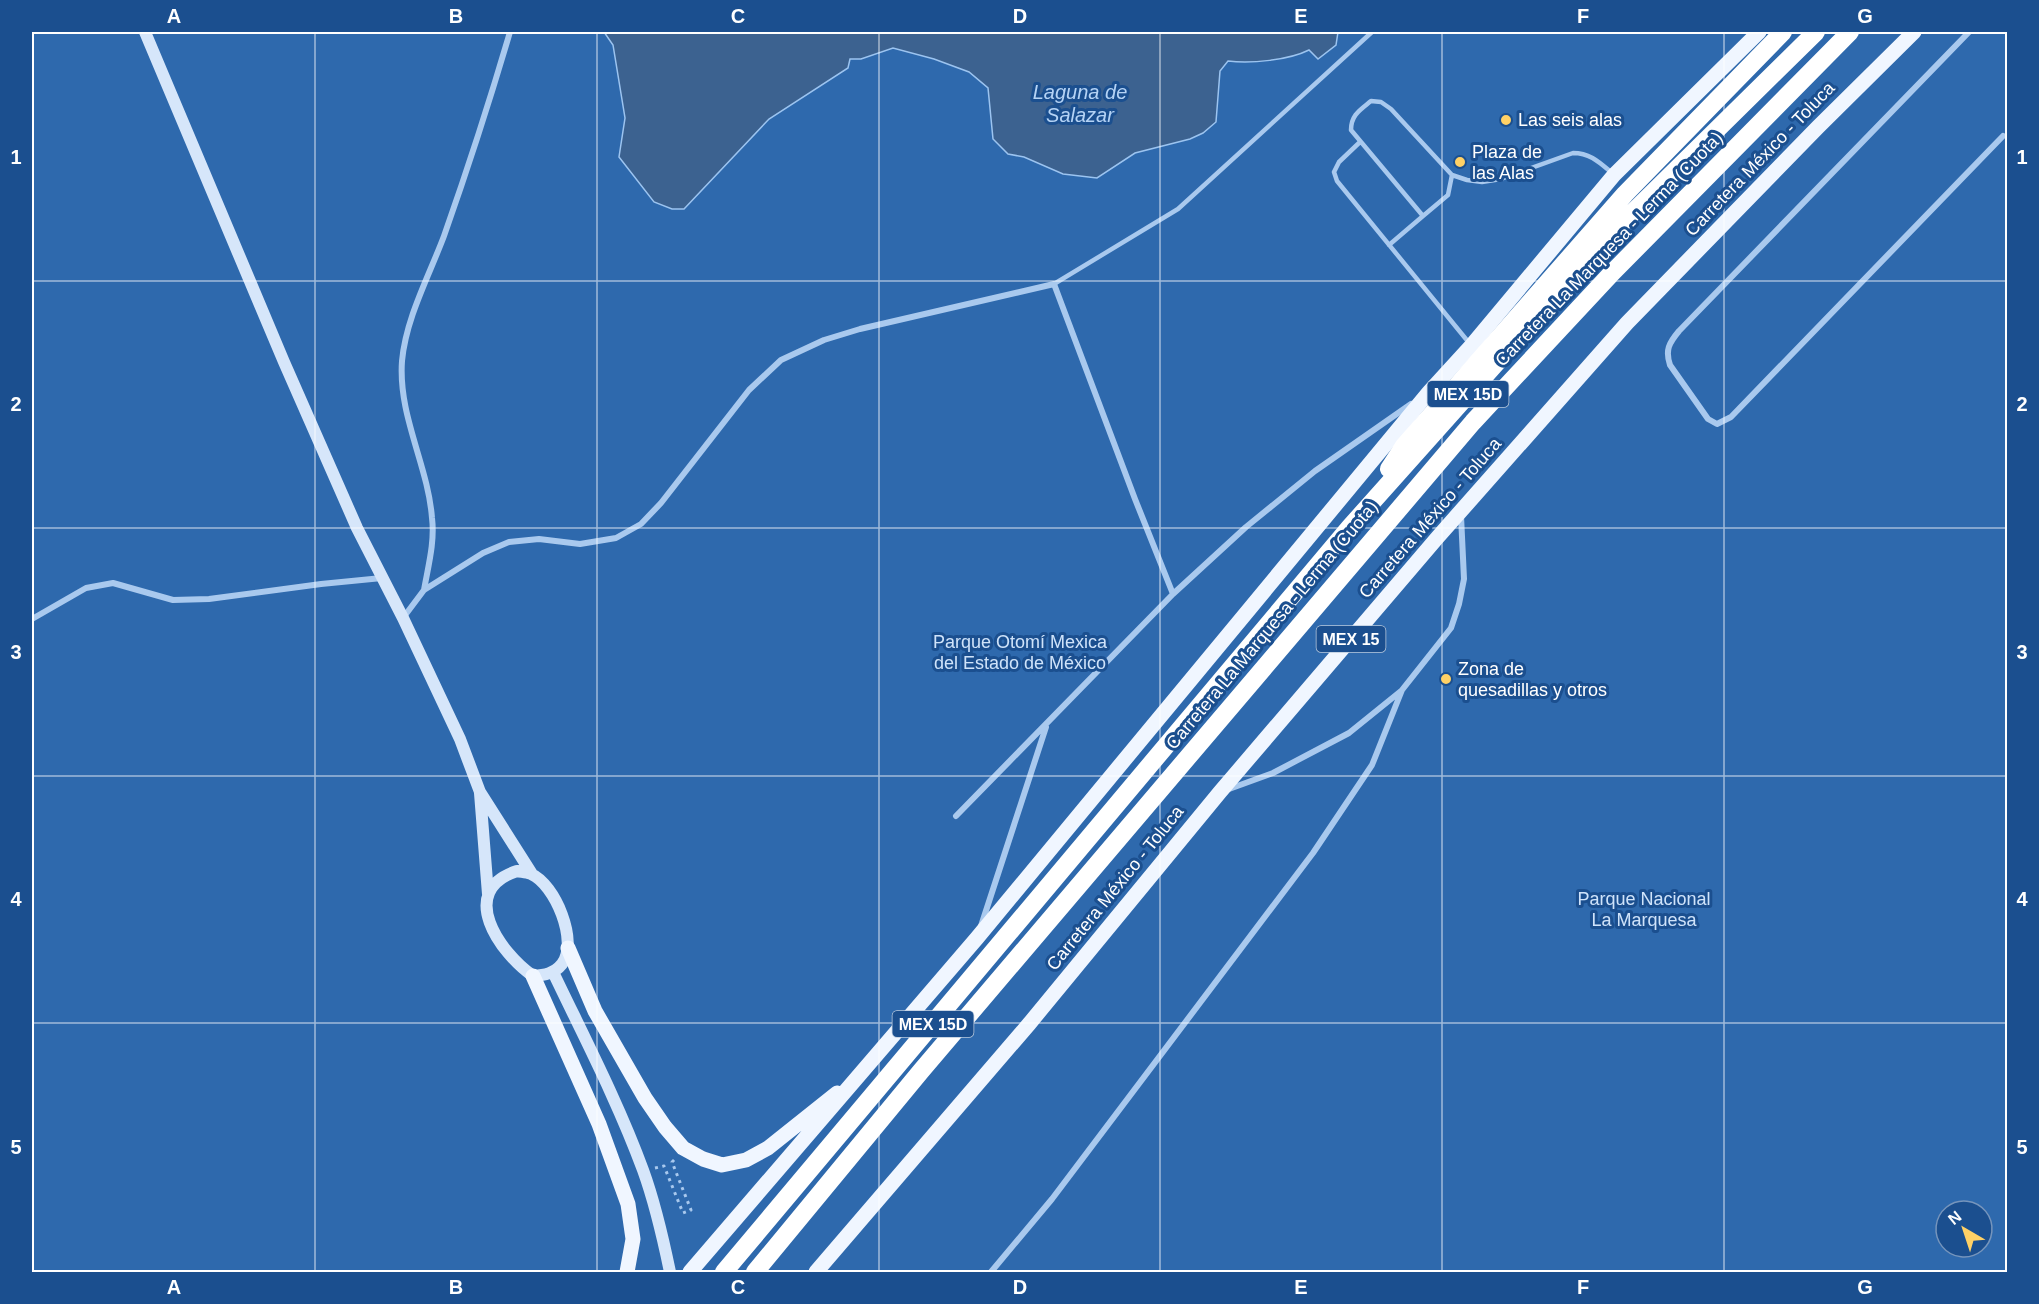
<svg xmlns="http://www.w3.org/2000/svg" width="2039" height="1304" font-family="Arial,sans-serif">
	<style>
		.green { fill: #2e69ad; fill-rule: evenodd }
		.water { fill: #3c6290; stroke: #9cc4f0; stroke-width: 1.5 }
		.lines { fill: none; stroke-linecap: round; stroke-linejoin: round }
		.path { stroke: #a9c9ee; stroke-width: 3; stroke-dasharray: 3 4.5; stroke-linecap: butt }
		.lane { stroke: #a9c9ee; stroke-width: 4.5 }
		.street { stroke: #a9c9ee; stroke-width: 6 }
		.secondary { stroke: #d6e6fa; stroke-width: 12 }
		.primary { stroke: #f0f6ff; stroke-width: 15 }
		.highway { stroke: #fff; stroke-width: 18 }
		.grid { fill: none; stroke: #fff; stroke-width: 1.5; stroke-opacity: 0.55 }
		.poi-dot { fill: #ffd166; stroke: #1b4f8f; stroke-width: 2 }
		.labels { text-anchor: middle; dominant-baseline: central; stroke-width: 6; stroke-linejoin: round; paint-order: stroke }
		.shield { fill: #1b4f8f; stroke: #bbcadd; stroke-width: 1.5 }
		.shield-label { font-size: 16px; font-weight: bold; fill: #fff }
		.poi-label { font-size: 18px; fill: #fff; stroke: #1b4f8f; text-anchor: start }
		.street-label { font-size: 18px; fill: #fff; stroke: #1b4f8f }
		.park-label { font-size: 18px; fill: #cfe3fa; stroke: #1b4f8f }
		.water-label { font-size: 20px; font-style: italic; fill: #b5d3f5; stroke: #1b4f8f }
		.neatline { fill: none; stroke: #fff; stroke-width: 2 }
		.grid-label { font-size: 20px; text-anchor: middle; font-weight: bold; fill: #fff }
	</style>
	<rect width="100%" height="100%" fill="#1b4f8f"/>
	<path class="green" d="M 32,32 L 2007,32 L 2007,1272 L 32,1272 ZM 1946,1211 L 1982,1211 L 1982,1247 L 1946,1247 Z"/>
	<path class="water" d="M 604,32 L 1338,32 L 1336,45 L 1318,59 L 1309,50 C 1289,60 1251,64 1228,61 L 1220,71 L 1216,122 L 1203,133 L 1190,139 L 1135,153 L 1097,178 L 1063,174 L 1024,157 L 1008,154 L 993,139 L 988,88 L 969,72 L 934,59 L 893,48 L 861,59 L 850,59 L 848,68 L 769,119 L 684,209 L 672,209 L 654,202 L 619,157 L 625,118 L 613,45 Z"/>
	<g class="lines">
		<path class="path" d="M 655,1168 L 664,1166 L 683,1213 L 691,1210 L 672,1162 L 675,1159"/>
		<path class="lane" d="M 1360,142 L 1339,162 L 1334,172 L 1337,181 L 1470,344
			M 1423,216 L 1448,195 L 1452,175
			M 1389,245 L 1423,216 L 1351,130 C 1351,115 1360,110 1371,101 L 1381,102 L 1391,109 L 1452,175 L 1467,180 L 1482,182 L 1501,179 L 1573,153 C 1590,153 1599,162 1612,173
			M 1054,284 L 1178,209 L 1372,32"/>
		<path class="street" d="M 1969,32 L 1679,331 C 1669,343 1665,350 1670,365 L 1708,419 L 1717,424 L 1731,417 L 2003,136
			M 424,590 C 428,567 435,542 432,518 C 428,465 398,416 402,361 C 406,318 429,276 444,236 C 468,168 490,100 510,32
			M 403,618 L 424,590 L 483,553 L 509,542 L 539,539 L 580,544 L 616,538 L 641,524 L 661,503 L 749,390 L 781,360 L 824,340 L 860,329 L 1054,284 L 1135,499 L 1173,594
			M 32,619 L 86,588 L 113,583 L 173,600 L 209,599 L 321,584 L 382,578
			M 1229,789 L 1273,773 L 1349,733 L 1401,691
			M 956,816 L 1173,594 L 1246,527 L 1315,471 L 1411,404
			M 981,926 L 1046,727
			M 991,1272 L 1052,1199 L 1313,853 L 1372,765 L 1402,690 L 1451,628 L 1459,604 L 1464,579 L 1461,516"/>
		<path class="secondary" d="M 145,32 L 284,362 L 357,528 L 403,618 L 460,739 L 480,792 L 532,874
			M 480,793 L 488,894
			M 517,871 C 522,872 527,872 531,874 C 555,884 579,942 562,964 C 554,974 544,975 533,976 C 500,953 456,891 517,871 Z
			M 553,972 C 584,1037 618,1102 643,1170 C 655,1203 663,1238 670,1272"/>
		<path class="primary" d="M 568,948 L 595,1011 L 645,1098 L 665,1127 L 683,1148 L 703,1159 L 722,1165 L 746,1160 L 768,1148 L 837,1093
			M 533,976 L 599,1124 L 628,1204 L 633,1239 L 627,1272
			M 690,1272 L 977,938 L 1429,392 L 1471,346 L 1614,175 L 1759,32
			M 816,1272 L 1029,1024 L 1220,792 L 1437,538 L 1627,323 L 1818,127 L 1914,32"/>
		<path class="highway" d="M 1389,469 L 1404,446 L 1625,194 L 1783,32
			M 724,1272 L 1349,528 L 1617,228 L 1816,32
			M 755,1272 L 921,1071 L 1473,422 L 1610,275 L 1850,32"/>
	</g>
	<path class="grid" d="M 315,32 L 315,1272M 597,32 L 597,1272M 879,32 L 879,1272M 1160,32 L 1160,1272M 1442,32 L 1442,1272M 1724,32 L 1724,1272M 32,281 L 2008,281M 32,528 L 2008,528M 32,776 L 2008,776M 32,1023 L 2008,1023"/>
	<g class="poi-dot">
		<circle cx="1506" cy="120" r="6"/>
		<circle cx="1460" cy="162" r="6"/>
		<circle cx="1446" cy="679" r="6"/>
	</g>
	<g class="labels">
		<g class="shield">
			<rect x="1427.5" y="381" width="81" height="26" rx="4.5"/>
			<rect x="1316.5" y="626" width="69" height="26" rx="4.5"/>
			<rect x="892.5" y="1011" width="81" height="26" rx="4.5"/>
		</g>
		<g class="shield-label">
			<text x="1468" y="394">MEX 15D</text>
			<text x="1351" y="639">MEX 15</text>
			<text x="933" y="1024">MEX 15D</text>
		</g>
		<g class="poi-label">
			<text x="1518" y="120">Las seis alas</text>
			<text x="1472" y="152">Plaza de<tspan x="1472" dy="21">las Alas</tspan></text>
			<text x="1458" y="669">Zona de<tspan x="1458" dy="21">quesadillas y otros</tspan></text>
		</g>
		<g class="street-label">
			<text transform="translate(1760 159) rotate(-46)">Carretera México - Toluca</text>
			<text transform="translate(1609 249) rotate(-46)">Carretera La Marquesa - Lerma (Cuota)</text>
			<text transform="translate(1430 518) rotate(-49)">Carretera México - Toluca</text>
			<text transform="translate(1272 625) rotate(-50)">Carretera La Marquesa - Lerma (Cuota)</text>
			<text transform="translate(1115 888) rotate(-51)">Carretera México - Toluca</text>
		</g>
		<g class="park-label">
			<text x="1020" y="642">Parque Otomí Mexica<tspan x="1020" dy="21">del Estado de México</tspan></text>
			<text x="1644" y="899">Parque Nacional<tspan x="1644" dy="21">La Marquesa</tspan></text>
		</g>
		<g class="water-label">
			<text x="1080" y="92">Laguna de<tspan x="1080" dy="23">Salazar</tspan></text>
		</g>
	</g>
	<rect width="2039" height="1304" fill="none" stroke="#1b4f8f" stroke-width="66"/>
	<g transform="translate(1964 1229) rotate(321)"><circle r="28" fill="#1b4f8f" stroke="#7695bc" stroke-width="1.5"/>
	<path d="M0-4.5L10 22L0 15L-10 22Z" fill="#ffd166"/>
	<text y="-9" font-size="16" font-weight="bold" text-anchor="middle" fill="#ffffff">N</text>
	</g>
	<rect x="33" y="33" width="1973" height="1238" class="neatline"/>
	<g class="grid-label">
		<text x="174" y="23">A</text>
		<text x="456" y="23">B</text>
		<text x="738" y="23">C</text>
		<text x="1020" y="23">D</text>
		<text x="1301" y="23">E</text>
		<text x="1583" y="23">F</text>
		<text x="1865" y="23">G</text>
		<text x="16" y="164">1</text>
		<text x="2022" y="164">1</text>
		<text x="16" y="411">2</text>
		<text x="2022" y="411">2</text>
		<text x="16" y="659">3</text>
		<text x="2022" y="659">3</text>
		<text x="16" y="906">4</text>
		<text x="2022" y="906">4</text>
		<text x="16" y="1154">5</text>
		<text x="2022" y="1154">5</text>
		<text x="174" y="1294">A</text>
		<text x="456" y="1294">B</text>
		<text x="738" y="1294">C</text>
		<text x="1020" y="1294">D</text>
		<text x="1301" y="1294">E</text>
		<text x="1583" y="1294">F</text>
		<text x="1865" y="1294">G</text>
	</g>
</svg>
